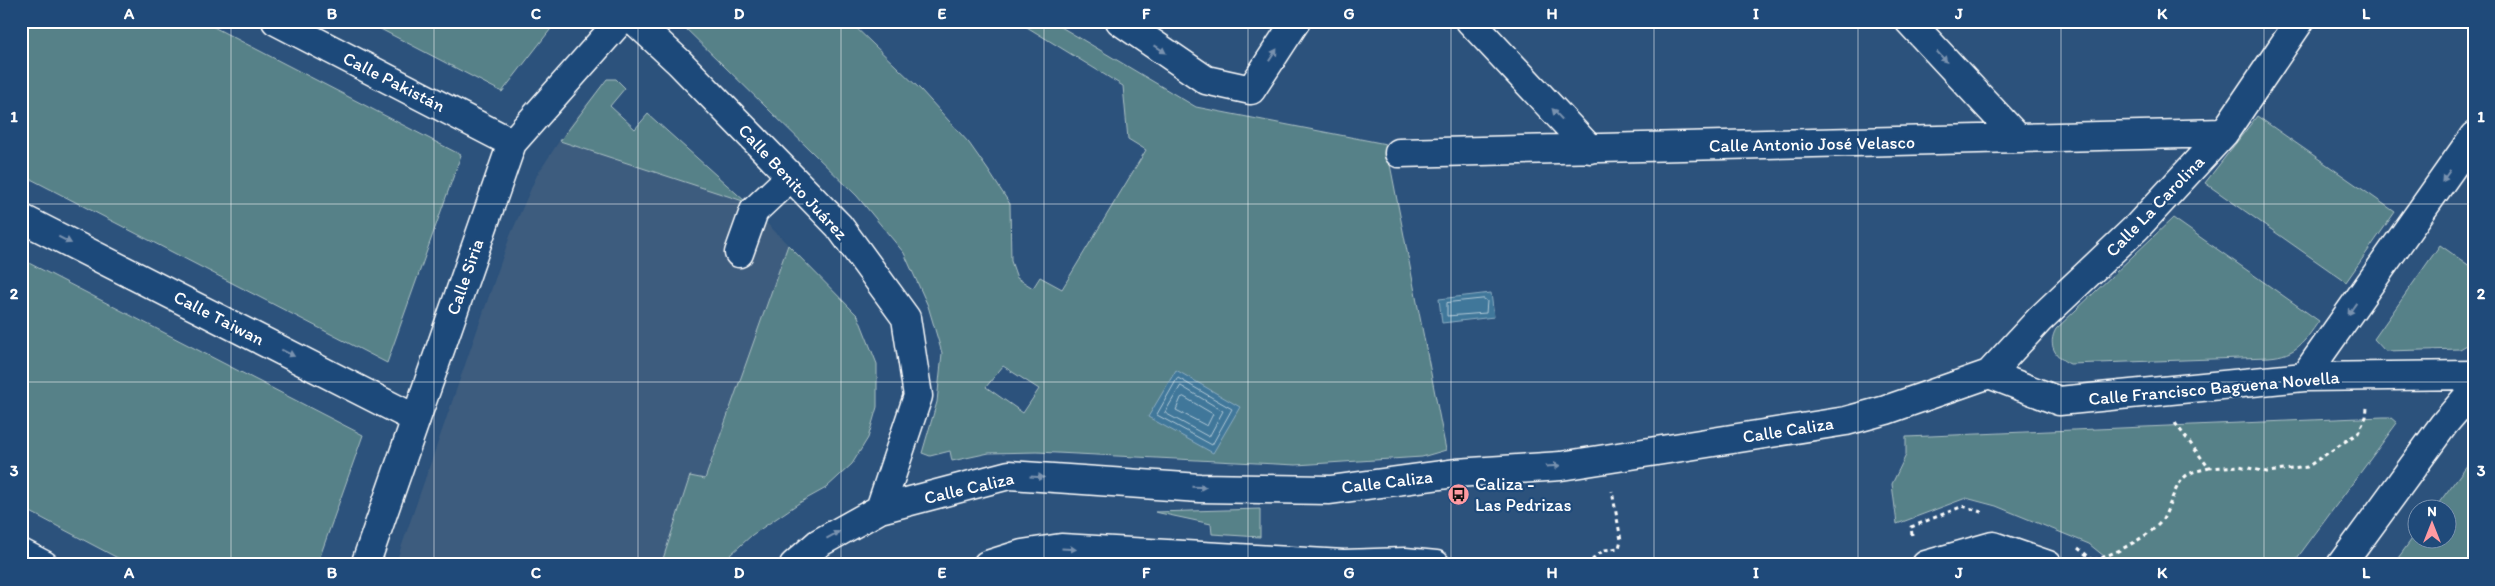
<svg xmlns="http://www.w3.org/2000/svg" width="2495" height="586" font-family="Itim,sans-serif">
	<style>
		.built { fill: #3c5c7e }
		.green { fill: #578188; stroke: #abc0c4; fill-rule: evenodd }
		.water { fill: #3f779a; stroke: #8cadc2 }
		.lines { fill: none; stroke-linecap: round; stroke-linejoin: round }
		.shore { stroke: #b2c9d7; stroke-width: 1 }
		.minor-casing { stroke: #fff; stroke-width: 31 }
		.path { stroke: #fff; stroke-width: 3; stroke-dasharray: 4 4; stroke-linecap: butt }
		.minor { stroke: #1f4a7a; stroke-width: 28 }
		.oneway { fill: #7992af }
		.grid { fill: none; stroke: #fff; stroke-width: 1; stroke-opacity: 0.55 }
		.labels { text-anchor: middle; dominant-baseline: central; stroke-width: 4.5; stroke-linejoin: round; paint-order: stroke }
		.street-label { font-size: 18px; fill: #fff; stroke: #1f4a7a }
		.poi-label { font-size: 18px; fill: #fff; stroke: #1f4a7a; text-anchor: start }
		.neatline { fill: none; stroke: #fff; stroke-width: 2 }
		.grid-label { font-size: 16px; text-anchor: middle; font-weight: bold; fill: #fff }
	</style>
	<rect width="100%" height="100%" fill="#2c527c"/>
	<filter id="ink" filterUnits="userSpaceOnUse"><feTurbulence type="fractalNoise" baseFrequency=".02" numOctaves="2"/><feDisplacementMap in="SourceGraphic" scale="10" xChannelSelector="R" yChannelSelector="G"/><feConvolveMatrix kernelMatrix="1 2 1 2 8 2 1 2 1" color-interpolation-filters="sRGB"/></filter>
	<g filter="url(#ink)">
		<path class="built" d="M 607,79 L 616,79 L 625,88 L 610,106 L 635,129 L 648,114 L 746,202 L 858,316 L 877,364 L 877,407 L 868,438 L 852,464 L 826,488 L 799,503 L 752,535 L 719,565 L 395,565 L 510,236 L 537,175 L 569,126 Z"/>
		<path class="green" d="M 28,21 L 202,21 L 461,155 L 387,363 L 21,174 L 21,30 Z
			M 365,21 L 557,21 L 502,92 Z
			M 678,21 L 849,21 L 921,90 L 969,143 L 988,170 L 1010,204 L 1011,261 L 1017,278 L 1033,288 L 1040,277 L 1062,289 L 1146,150 L 1128,139 L 1123,86 L 1017,21 L 1051,21 L 1196,107 L 1386,144 L 1446,450 L 1422,457 L 1296,465 L 1037,452 L 989,453 L 952,461 L 950,451 L 930,456 L 922,453 L 937,402 L 942,353 L 928,306 L 904,253 L 857,196 ZM 1003,366 L 1039,389 L 1023,413 L 986,387 Z
			M 607,79 L 616,79 L 625,88 L 610,106 L 635,129 L 648,114 L 746,202 L 560,141 Z
			M 2257,116 L 2395,212 L 2346,282 L 2205,183 Z
			M 2173,218 L 2319,321 C 2304,342 2297,355 2269,357 L 2070,364 C 2055,357 2047,345 2056,329 Z
			M 788,245 L 858,316 L 877,364 L 877,407 L 868,438 L 852,464 L 826,488 L 799,503 L 752,535 L 719,565 L 661,565 L 690,476 L 705,479 Z
			M 2440,245 L 2474,269 L 2474,341 L 2460,349 L 2385,351 L 2374,339 Z
			M 21,259 L 363,435 L 317,565 L 131,565 L 21,507 Z
			M 2383,417 L 2390,417 L 2397,423 L 2292,565 L 2115,565 L 2089,544 L 1996,506 L 1966,498 L 1897,524 L 1892,484 L 1906,455 L 1906,437 Z
			M 2474,456 L 2474,565 L 2393,565 L 2417,532 L 2418,538 L 2448,538 L 2448,508 L 2435,508 Z
			M 1260,509 L 1260,537 L 1212,534 L 1211,524 L 1155,512 Z"/>
		<path class="water" d="M 1491,293 L 1494,317 L 1442,323 L 1439,299 Z
			M 1176,370 L 1240,407 L 1213,453 L 1148,417 Z"/>
		<g class="lines">
			<path class="shore" d="M 1484,299 L 1487,301 L 1486,313 L 1447,316 L 1447,303 Z
				M 1178,378 L 1232,409 L 1212,445 L 1157,415 Z
				M 1181,386 L 1223,411 L 1209,437 L 1165,413 Z
				M 1184,397 L 1213,414 L 1207,426 L 1176,410 L 1181,398 Z"/>
			<defs>
				<path id="minor" d="M 276,21 L 512,143
					M 635,21 L 679,62 L 839,226 L 906,318 L 918,396 L 880,509
					M 1120,21 L 1206,80 L 1251,90 L 1296,21
					M 1470,21 L 1590,149
					M 1909,21 L 2018,138
					M 1399,153 L 2224,133
					M 21,218 L 416,419
					M 739,253 L 754,211 L 790,177
					M 1989,374 L 2059,401 L 2304,377 L 2474,375
					M 2304,377 L 2474,136
					M 21,553 L 44,565
					M 365,565 L 512,143 L 620,21
					M 794,565 L 819,543 L 880,509 L 1009,475 L 1200,488 L 1330,490 L 1456,473 L 1561,466 L 1846,421 L 1886,410 L 1989,374 L 2040,319 L 2137,227 L 2224,133 L 2300,21
					M 987,565 L 1022,554 L 1061,548 L 1344,564 L 1405,562 L 1436,565
					M 1926,565 L 1993,546 L 2048,565
					M 2341,565 L 2444,424 L 2474,389"/>
			</defs>
			<use href="#minor" class="minor-casing"/>
			<path class="path" d="M 2175,423 L 2209,468 L 2239,466 L 2267,472 L 2307,467 L 2358,433 L 2366,417 L 2367,408
				M 1912,535 L 1911,527 L 1963,506 L 1984,513
				M 2078,548 L 2099,565
				M 2094,560 C 2111,556 2153,535 2163,519 C 2171,505 2174,485 2187,475 C 2192,471 2203,470 2209,468
				M 1586,565 L 1604,550 L 1619,548 L 1621,540 L 1612,491"/>
			<use href="#minor" class="minor"/>
		</g>
		<defs><path id="oneway-solid" d="M-6-.8H1V-3.2L6.5 0L1 3.2V.8H-6Z" transform="scale(1.25)"/></defs>
		<g class="oneway">
			<use href="#oneway-solid" transform="translate(1160 49) rotate(34)"/>
			<use href="#oneway-solid" transform="translate(1273 55) rotate(-57)"/>
			<use href="#oneway-solid" transform="translate(1942 57) rotate(47)"/>
			<use href="#oneway-solid" transform="translate(1557 114) rotate(-133)"/>
			<use href="#oneway-solid" transform="translate(2446 176) rotate(125)"/>
			<use href="#oneway-solid" transform="translate(65 240) rotate(27)"/>
			<use href="#oneway-solid" transform="translate(2352 309) rotate(125)"/>
			<use href="#oneway-solid" transform="translate(288 353) rotate(27)"/>
			<use href="#oneway-solid" transform="translate(1553 466) rotate(-4)"/>
			<use href="#oneway-solid" transform="translate(1037 477) rotate(4)"/>
			<use href="#oneway-solid" transform="translate(1199 487) rotate(2)"/>
			<use href="#oneway-solid" transform="translate(833 535) rotate(-29)"/>
			<use href="#oneway-solid" transform="translate(1069 549) rotate(3)"/>
		</g>
	</g>
	<path class="grid" d="M 231,21 L 231,565M 434,21 L 434,565M 638,21 L 638,565M 841,21 L 841,565M 1044,21 L 1044,565M 1248,21 L 1248,565M 1451,21 L 1451,565M 1654,21 L 1654,565M 1858,21 L 1858,565M 2061,21 L 2061,565M 2264,21 L 2264,565M 21,204 L 2474,204M 21,382 L 2474,382"/>
	<defs>
		<symbol id="bus-disc" viewBox="-11 -11 22 22"><circle r="9.5" fill="#ff9aa2" stroke="#1f4a7a"/><path d="M-5-6H5V4H4V6H2V4H-2V6H-4V4H-5ZM-3.5-4V0h7V-4ZM-3.5 1.2v1.5H-2V1.2ZM2 1.2v1.5H3.5V1.2Z" fill="#111"/></symbol>
	</defs>
	<g fill-rule="evenodd">
		<use href="#bus-disc" x="1446" y="482" width="25" height="25"/>
	</g>
	<g class="labels">
		<g class="street-label">
			<text transform="translate(394 82) rotate(27)">Calle Pakistán</text>
			<text transform="translate(1812 144) rotate(-1)">Calle Antonio José Velasco</text>
			<text transform="translate(793 182) rotate(47)">Calle Benito Juárez</text>
			<text transform="translate(2155 206) rotate(-46)">Calle La Carolina</text>
			<text transform="translate(465 277) rotate(-71)">Calle Siria</text>
			<text transform="translate(219 318) rotate(27)">Calle Taiwan</text>
			<text transform="translate(2214 388) rotate(-5)">Calle Francisco Baguena Novella</text>
			<text transform="translate(1788 430) rotate(-9)">Calle Caliza</text>
			<text transform="translate(1387 482) rotate(-7)">Calle Caliza</text>
			<text transform="translate(969 488) rotate(-13)">Calle Caliza</text>
		</g>
		<g class="poi-label">
			<text x="1475" y="484">Caliza -<tspan x="1475" dy="21">Las Pedrizas</tspan></text>
		</g>
	</g>
	<rect width="2495" height="586" fill="none" stroke="#1f4a7a" stroke-width="55"/>
	<g transform="translate(2432 524)"><circle r="24" fill="#1f4a7a" stroke="#7992af"/>
	<path d="M0-4L9 19L0 12L-9 19Z" fill="#ff9aa2"/>
	<text y="-8" font-size="14" font-weight="bold" text-anchor="middle" fill="#ffffff">N</text>
	</g>
	<rect x="28" y="28" width="2440" height="530" class="neatline"/>
	<g class="grid-label">
		<text x="129" y="19">A</text>
		<text x="332" y="19">B</text>
		<text x="536" y="19">C</text>
		<text x="739" y="19">D</text>
		<text x="942" y="19">E</text>
		<text x="1146" y="19">F</text>
		<text x="1349" y="19">G</text>
		<text x="1552" y="19">H</text>
		<text x="1756" y="19">I</text>
		<text x="1959" y="19">J</text>
		<text x="2162" y="19">K</text>
		<text x="2366" y="19">L</text>
		<text x="14" y="122">1</text>
		<text x="2481" y="122">1</text>
		<text x="14" y="299">2</text>
		<text x="2481" y="299">2</text>
		<text x="14" y="476">3</text>
		<text x="2481" y="476">3</text>
		<text x="129" y="578">A</text>
		<text x="332" y="578">B</text>
		<text x="536" y="578">C</text>
		<text x="739" y="578">D</text>
		<text x="942" y="578">E</text>
		<text x="1146" y="578">F</text>
		<text x="1349" y="578">G</text>
		<text x="1552" y="578">H</text>
		<text x="1756" y="578">I</text>
		<text x="1959" y="578">J</text>
		<text x="2162" y="578">K</text>
		<text x="2366" y="578">L</text>
	</g>
</svg>
